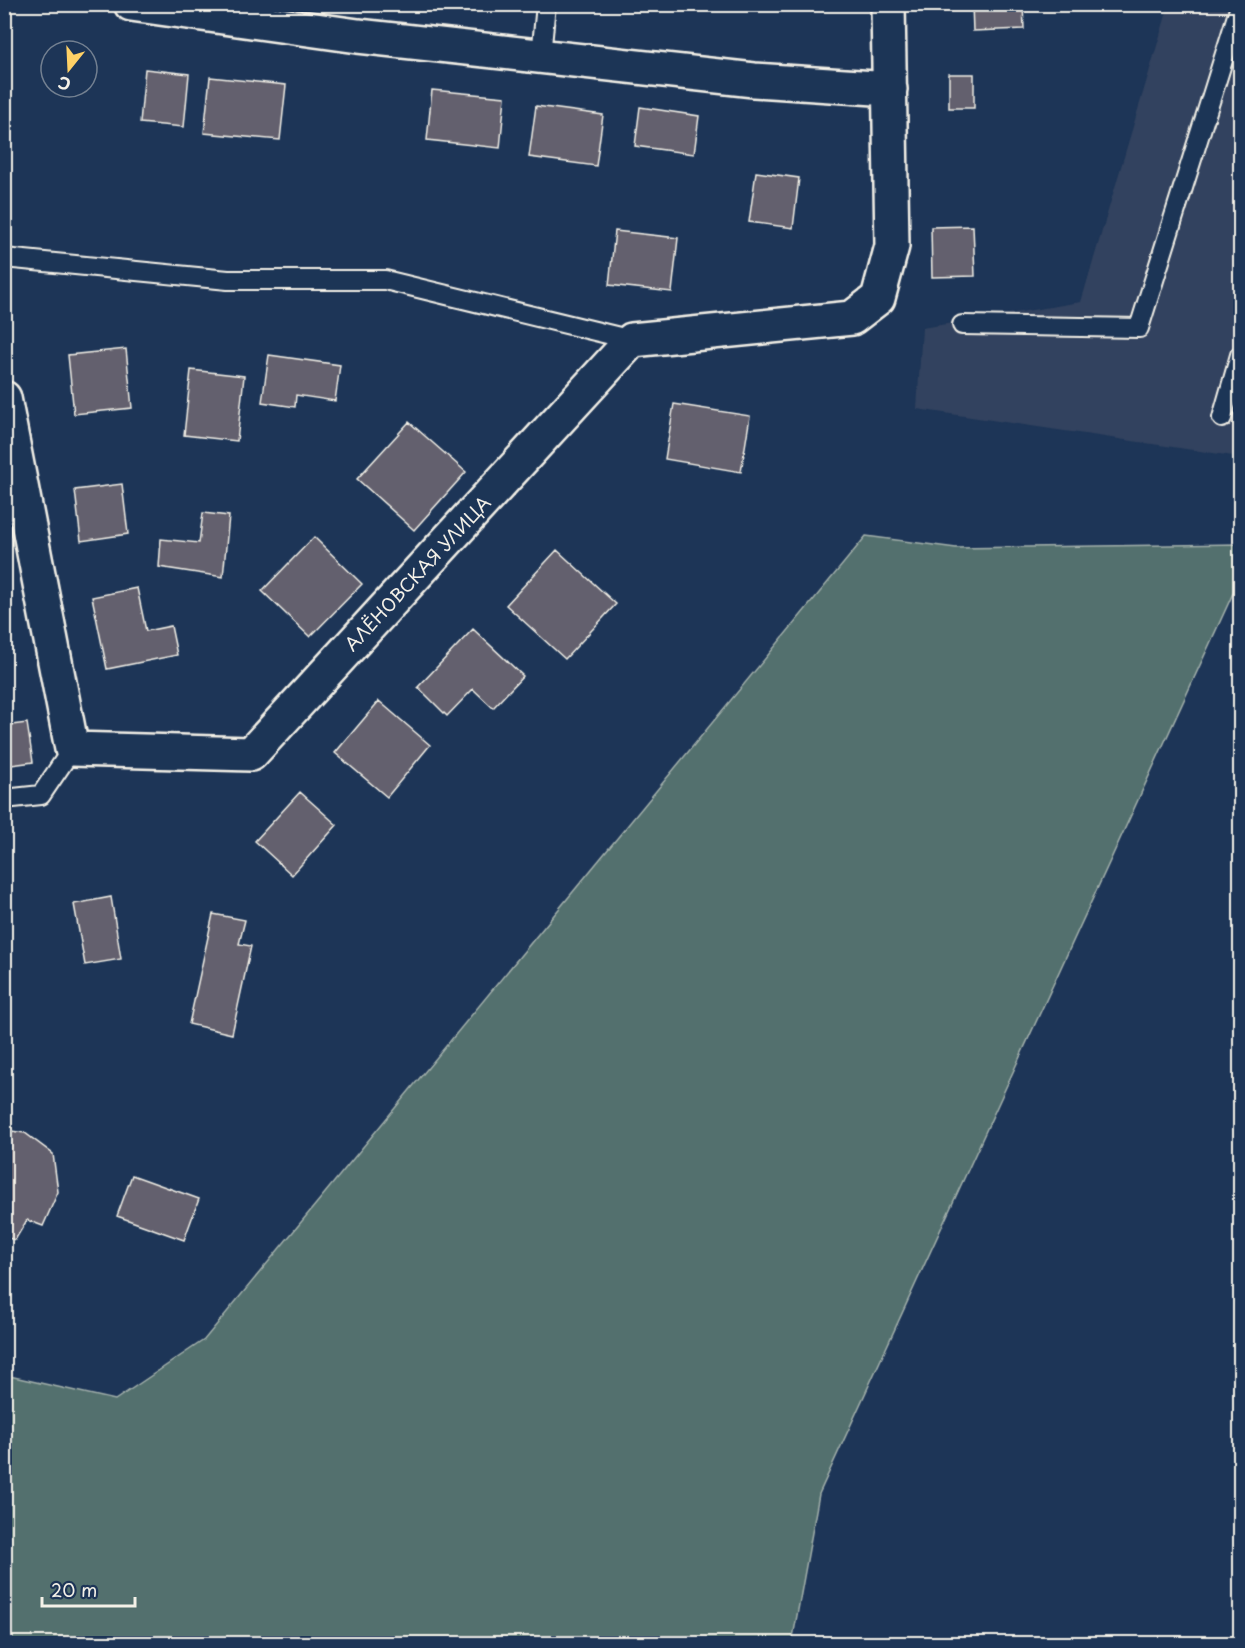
<svg xmlns="http://www.w3.org/2000/svg" width="1245" height="1648" font-family="'Playpen Sans',sans-serif">
	<style>
		.built { fill: #32425e }
		.green { fill: #526f6e; stroke: #a3b0ab; stroke-width: 1.5 }
		.building { fill: #63616e; stroke: #f4f1e8; stroke-width: 1.5 }
		.lines { fill: none; stroke-linecap: round; stroke-linejoin: round }
		.service-casing { stroke: #f4f1e8; stroke-width: 22 }
		.minor-casing { stroke: #f4f1e8; stroke-width: 38 }
		.service { stroke: #1d3557; stroke-width: 18 }
		.minor { stroke: #1d3557; stroke-width: 33 }
		.labels { text-anchor: middle; dominant-baseline: central; stroke-width: 4.5; stroke-linejoin: round; paint-order: stroke }
		.street-label { font-size: 18px; fill: #f4f1e8; stroke: #1d3557 }
	</style>
	<rect width="100%" height="100%" fill="#1d3557"/>
	<filter id="ink" filterUnits="userSpaceOnUse"><feTurbulence type="fractalNoise" baseFrequency=".0167" numOctaves="2"/><feDisplacementMap in="SourceGraphic" scale="12" xChannelSelector="R" yChannelSelector="G"/><feConvolveMatrix kernelMatrix="1 2 1 2 8 2 1 2 1" color-interpolation-filters="sRGB"/></filter>
	<g filter="url(#ink)">
		<path class="built" d="M 1169,5 L 1240,5 L 1240,457 L 917,409 L 922,328 L 1081,302 Z"/>
		<path class="green" d="M 866,536 L 956,548 L 1240,544 L 1240,578 L 819,1494 L 792,1643 L 5,1643 L 5,1375 L 115,1400 L 204,1340 Z"/>
		<path class="building" d="M 972,4 L 1023,4 L 1024,29 L 973,31 Z
			M 145,69 L 189,74 L 184,127 L 140,123 Z
			M 949,74 L 974,74 L 974,108 L 949,108 Z
			M 210,77 L 286,85 L 280,140 L 204,133 Z
			M 432,90 L 505,97 L 500,148 L 427,140 Z
			M 536,106 L 603,115 L 596,166 L 529,157 Z
			M 640,107 L 699,116 L 694,154 L 635,146 Z
			M 756,172 L 799,178 L 793,228 L 749,222 Z
			M 973,226 L 975,276 L 932,277 L 931,227 Z
			M 615,231 L 678,238 L 672,292 L 609,285 Z
			M 126,349 L 132,408 L 74,414 L 68,355 Z
			M 269,355 L 340,365 L 335,401 L 296,395 L 295,407 L 262,402 Z
			M 191,370 L 244,376 L 237,441 L 184,435 Z
			M 674,404 L 750,416 L 741,472 L 665,459 Z
			M 409,422 L 466,472 L 414,530 L 357,479 Z
			M 122,484 L 128,534 L 81,541 L 75,490 Z
			M 203,513 L 229,516 L 223,577 L 159,567 L 161,539 L 199,543 Z
			M 314,537 L 362,584 L 310,637 L 262,591 Z
			M 557,550 L 616,604 L 565,659 L 506,605 Z
			M 137,588 L 146,631 L 171,626 L 177,655 L 107,669 L 92,597 Z
			M 473,629 L 523,676 L 493,708 L 473,689 L 447,716 L 418,687 Z
			M 379,701 L 430,745 L 387,797 L 335,753 Z
			M 27,723 L 33,762 L 4,766 L 4,726 Z
			M 300,792 L 337,825 L 292,875 L 255,841 Z
			M 111,897 L 121,959 L 85,965 L 74,904 Z
			M 213,914 L 245,920 L 239,944 L 251,946 L 232,1034 L 189,1024 Z
			M 4,1130 L 25,1133 L 53,1154 L 58,1192 L 43,1226 L 27,1220 L 15,1240 L 4,1237 Z
			M 132,1175 L 199,1199 L 184,1240 L 117,1216 Z"/>
		<g class="lines">
			<defs>
				<path id="service" d="M 541,56 L 546,4
					M 4,258 L 228,280 L 385,280 L 632,340
					M 962,325 L 1139,328 L 1240,6
					M 1222,418 L 1240,355
					M 4,799 L 41,795 L 72,749"/>
				<path id="minor" d="M 131,4 L 358,36 L 754,80 L 890,89
					M 4,398 L 72,749 L 251,754 L 632,340 L 852,318 L 878,298 L 892,246 L 888,4"/>
			</defs>
			<use href="#service" class="service-casing"/>
			<use href="#minor" class="minor-casing"/>
			<use href="#service" class="service"/>
			<use href="#minor" class="minor"/>
		</g>
	</g>
	<g class="labels">
		<g class="street-label">
			<text transform="translate(417 573) rotate(-47)">АЛЁНОВСКАЯ УЛИЦА</text>
		</g>
	</g>
	<rect width="1245" height="1648" fill="none" stroke="#1d3557" stroke-width="24"/>
	<rect x="12" y="12" width="1221" height="1624" fill="none" stroke="#f4f1e8" stroke-width="2" filter="url(#ink)"/>
	<g transform="translate(69 69) rotate(198)"><circle r="28" fill="#1d3557" stroke="#738091" stroke-width="1.5"/>
	<path d="M0-4.5L10 22L0 15L-10 22Z" fill="#ffd166"/>
	<text y="-9" font-size="16" font-weight="bold" text-anchor="middle" fill="#f4f1e8">С</text>
	</g>
	<path d="M42 1597v9h93v-9" fill="none" stroke="#f4f1e8" stroke-width="3"/>
	<text x="51" y="1597" font-size="18" fill="#f4f1e8" stroke="#1d3557" stroke-width="4.5" paint-order="stroke">20 m</text>
</svg>
